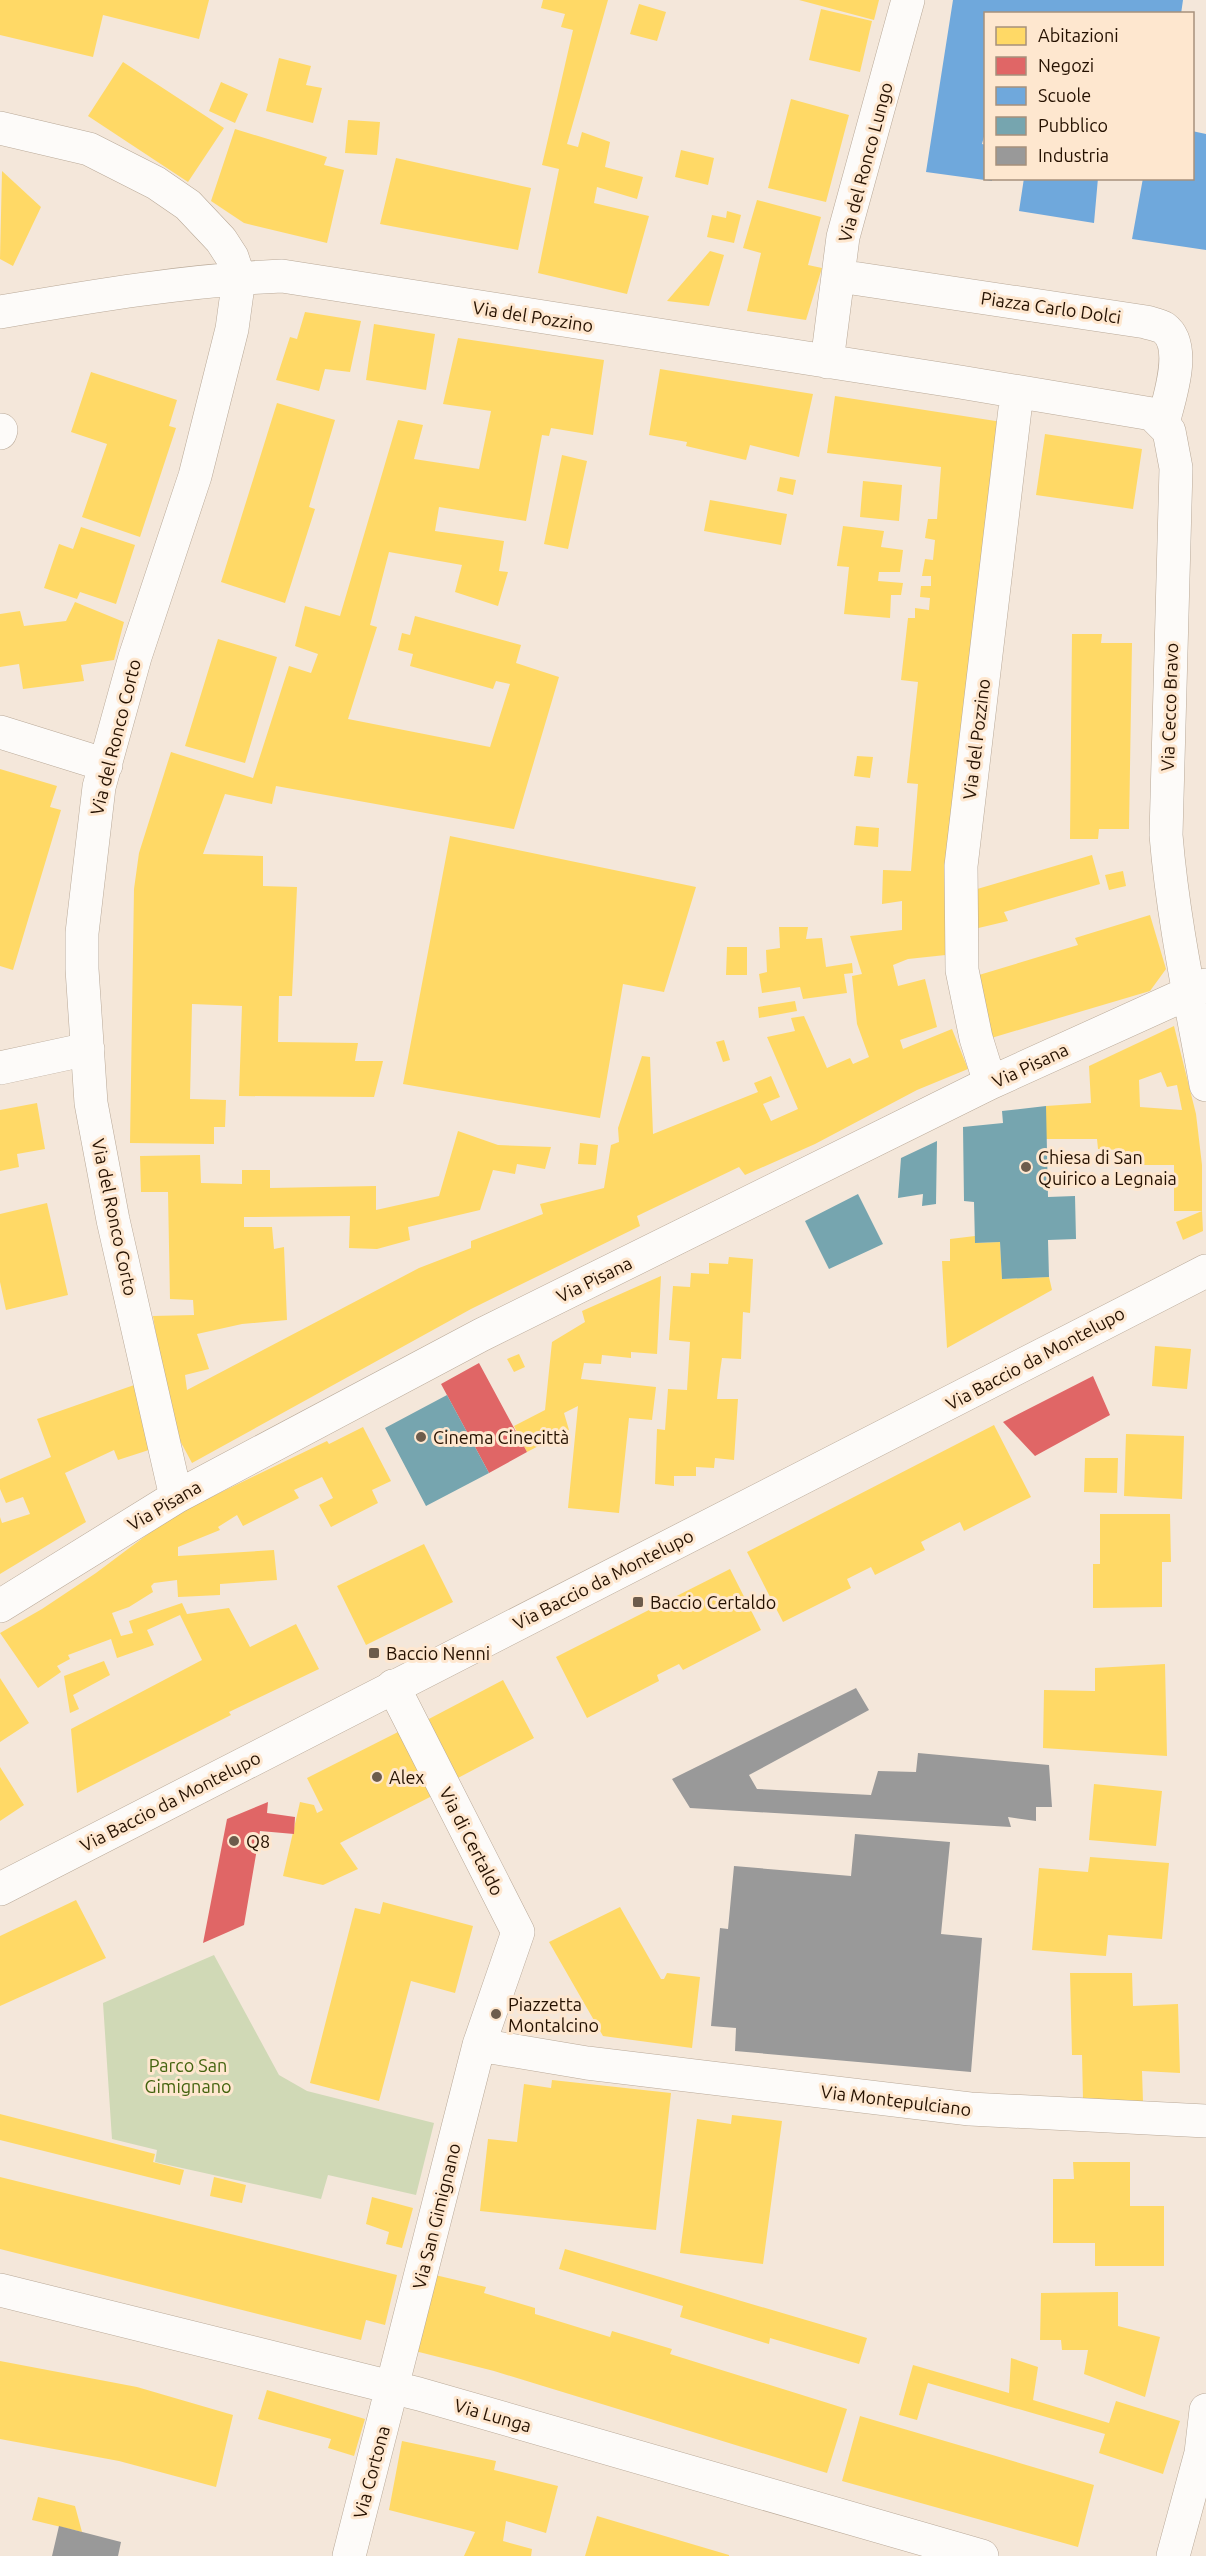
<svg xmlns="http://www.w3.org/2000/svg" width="1206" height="2556" font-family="Ubuntu,sans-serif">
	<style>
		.green { fill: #d0d9b6 }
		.homes { fill: #ffd966; fill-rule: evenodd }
		.shops { fill: #e06666 }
		.schools { fill: #6fa8dc }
		.public { fill: #76a5af }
		.industry { fill: #999 }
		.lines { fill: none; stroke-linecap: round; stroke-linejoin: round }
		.minor-casing { stroke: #b9a998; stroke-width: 34 }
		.tertiary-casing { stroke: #b9a998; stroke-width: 34 }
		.minor { stroke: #fdfbf9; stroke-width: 33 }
		.tertiary { stroke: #fdfbf9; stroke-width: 33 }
		.poi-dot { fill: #6d5c4c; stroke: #fee7cf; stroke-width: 2 }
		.labels { text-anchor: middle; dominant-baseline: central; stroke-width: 6; stroke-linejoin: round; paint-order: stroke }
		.street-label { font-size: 18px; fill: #251100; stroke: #fee7cf }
		.poi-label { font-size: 18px; fill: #251100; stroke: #fee7cf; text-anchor: start }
		.park-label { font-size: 18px; fill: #43630e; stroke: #fee7cf }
	</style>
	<rect width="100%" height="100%" fill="#f4e7da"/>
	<path class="green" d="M 214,1955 L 279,2075 L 307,2091 L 434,2123 L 416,2195 L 328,2175 L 321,2199 L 155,2162 L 157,2150 L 112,2139 L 103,2003 Z"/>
	<path class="homes" d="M 0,0 L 209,0 L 199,39 L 103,15 L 93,57 L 0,35 Z
		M 543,0 L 608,0 L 567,144 L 578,147 L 582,132 L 610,142 L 605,167 L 643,177 L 637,199 L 597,187 L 594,203 L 649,216 L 627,294 L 538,273 L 559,169 L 542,165 L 573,30 L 561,27 L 565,14 L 541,8 Z
		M 799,0 L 879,0 L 874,20 Z
		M 639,4 L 666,12 L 657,41 L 630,34 Z
		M 821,9 L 872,21 L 860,72 L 809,60 Z
		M 279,58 L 311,66 L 306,85 L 322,88 L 313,123 L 266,111 Z
		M 123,62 L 224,128 L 188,182 L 88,116 Z
		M 221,82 L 248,94 L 235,123 L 209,111 Z
		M 791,99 L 849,115 L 826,202 L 768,188 Z
		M 348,120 L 380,122 L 377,155 L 345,153 Z
		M 235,129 L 327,157 L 324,165 L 344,170 L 327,243 L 244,223 L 211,201 Z
		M 681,150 L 714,158 L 708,185 L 675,177 Z
		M 396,158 L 531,188 L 518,250 L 380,224 Z
		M 2,171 L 41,207 L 13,266 L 0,259 Z
		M 757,200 L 821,217 L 808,265 L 822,268 L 806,320 L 747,311 L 761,253 L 743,248 Z
		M 727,211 L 741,215 L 734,243 L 707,237 L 712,215 L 726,218 Z
		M 710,251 L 724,255 L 709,306 L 667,301 Z
		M 305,312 L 361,321 L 350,372 L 325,369 L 319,391 L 276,380 L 290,337 L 297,339 Z
		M 374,324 L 435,334 L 426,390 L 366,380 Z
		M 458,338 L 604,360 L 593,435 L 551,428 L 549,436 L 542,435 L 526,521 L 439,507 L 435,531 L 504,541 L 499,571 L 508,572 L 498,606 L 455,592 L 462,565 L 389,552 L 370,625 L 377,627 L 348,719 L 490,747 L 510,684 L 496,681 L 493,689 L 410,666 L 413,654 L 398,650 L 402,633 L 410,635 L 415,616 L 521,645 L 516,663 L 559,677 L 514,829 L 276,786 L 272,804 L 225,794 L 203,854 L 263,856 L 263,886 L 297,887 L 292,996 L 279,996 L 278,1042 L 358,1043 L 355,1061 L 383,1061 L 374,1097 L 239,1096 L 242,1006 L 192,1004 L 190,1099 L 226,1100 L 225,1127 L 214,1127 L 214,1144 L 130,1143 L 134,889 L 139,853 L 171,752 L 253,778 L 289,666 L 311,673 L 318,654 L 295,646 L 305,606 L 340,616 L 398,420 L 423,425 L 414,459 L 479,469 L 491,411 L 443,404 Z
		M 660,369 L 813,394 L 799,457 L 750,445 L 746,460 L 686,446 L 687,442 L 649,435 Z
		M 91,372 L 177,400 L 169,426 L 176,428 L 140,537 L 82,517 L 107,444 L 71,432 Z
		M 835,396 L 1002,422 L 955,954 L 908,959 L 893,965 L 898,986 L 925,979 L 937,1027 L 900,1040 L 903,1049 L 952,1029 L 968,1069 L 917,1090 L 815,1144 L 745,1175 L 739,1167 L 637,1216 L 640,1226 L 471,1309 L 192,1463 L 170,1422 L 153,1316 L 194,1315 L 193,1300 L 170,1299 L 168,1192 L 141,1192 L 140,1156 L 200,1155 L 201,1183 L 242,1184 L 242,1170 L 270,1170 L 270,1188 L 376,1186 L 376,1210 L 439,1196 L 458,1131 L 498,1145 L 551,1147 L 545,1169 L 517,1164 L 515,1174 L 493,1170 L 480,1210 L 408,1227 L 410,1240 L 377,1249 L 349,1248 L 350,1216 L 244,1217 L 244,1227 L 272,1227 L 274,1249 L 284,1247 L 287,1320 L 242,1324 L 197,1334 L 209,1369 L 185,1375 L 187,1390 L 419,1268 L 471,1248 L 471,1241 L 543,1214 L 540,1204 L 604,1188 L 611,1145 L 619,1142 L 618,1128 L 642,1056 L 650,1057 L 653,1134 L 758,1092 L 754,1083 L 771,1076 L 780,1097 L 763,1104 L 771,1121 L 798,1109 L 767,1037 L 795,1031 L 791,1018 L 804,1016 L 827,1068 L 850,1058 L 853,1064 L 869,1057 L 857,1024 L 852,976 L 862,974 L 850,936 L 902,930 L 902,901 L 882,904 L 883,870 L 911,871 L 918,784 L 907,783 L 918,682 L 901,680 L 908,618 L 915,618 L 915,608 L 929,610 L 930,598 L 920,597 L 921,586 L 931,586 L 931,576 L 922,576 L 925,559 L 933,560 L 935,540 L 925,538 L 928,519 L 937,519 L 941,467 L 827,453 Z
		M 277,403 L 335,420 L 309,507 L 315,509 L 285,603 L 221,582 Z
		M 1045,434 L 1142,449 L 1133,509 L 1036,495 Z
		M 562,455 L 587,461 L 568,549 L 544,544 Z
		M 780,477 L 796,480 L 793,495 L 777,491 Z
		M 863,481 L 902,485 L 899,521 L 860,517 Z
		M 710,500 L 787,514 L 781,545 L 704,531 Z
		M 843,526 L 884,531 L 881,547 L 903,550 L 900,572 L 879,572 L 878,581 L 903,583 L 901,595 L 891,595 L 890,618 L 844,614 L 849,567 L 837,566 Z
		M 81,527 L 135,545 L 116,604 L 80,592 L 77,599 L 44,588 L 59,544 L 73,549 Z
		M 75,602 L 124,622 L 114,660 L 81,665 L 84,681 L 23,689 L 19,664 L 0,667 L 0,614 L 20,611 L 24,626 L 66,621 Z
		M 1072,634 L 1102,634 L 1101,643 L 1132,643 L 1129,829 L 1099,829 L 1098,839 L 1070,839 Z
		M 218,639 L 277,657 L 245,763 L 185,746 Z
		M 857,756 L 873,757 L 870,778 L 854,776 Z
		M 0,769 L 57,786 L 50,807 L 61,810 L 13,970 L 0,966 Z
		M 856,826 L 879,828 L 878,847 L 854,845 Z
		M 450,836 L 696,887 L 664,992 L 623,984 L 600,1118 L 403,1084 Z
		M 1092,855 L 1100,884 L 1004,912 L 1008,921 L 970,930 L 967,892 Z
		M 1123,871 L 1126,886 L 1109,890 L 1105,875 Z
		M 1150,915 L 1166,969 L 1150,991 L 988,1039 L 969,978 L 1078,945 L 1075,938 Z
		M 779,927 L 808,927 L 806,939 L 822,938 L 826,967 L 852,963 L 853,973 L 844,974 L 847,993 L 803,999 L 800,987 L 762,993 L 759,974 L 767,972 L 766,950 L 780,948 Z
		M 727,947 L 747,947 L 747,975 L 726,975 Z
		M 795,1001 L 797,1011 L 759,1018 L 758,1007 Z
		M 1174,1026 L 1196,1114 L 1202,1165 L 1202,1211 L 1174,1211 L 1174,1165 L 1120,1165 L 1121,1150 L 1098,1149 L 1097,1139 L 1046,1139 L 1046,1106 L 1091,1103 L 1089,1066 ZM 1161,1072 L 1167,1087 L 1177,1085 L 1182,1110 L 1140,1107 L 1139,1080 Z
		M 724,1040 L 730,1060 L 723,1062 L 716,1042 Z
		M 37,1103 L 45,1149 L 17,1154 L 19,1167 L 0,1171 L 0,1110 Z
		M 580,1143 L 598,1145 L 596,1165 L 578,1164 Z
		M 47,1203 L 68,1295 L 6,1310 L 0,1282 L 0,1214 Z
		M 1202,1211 L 1203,1231 L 1183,1240 L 1176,1222 Z
		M 975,1236 L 975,1243 L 1000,1242 L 1002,1279 L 1049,1277 L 1052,1290 L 947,1348 L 942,1261 L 950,1261 L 950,1239 Z
		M 729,1257 L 753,1259 L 750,1313 L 743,1312 L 741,1359 L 722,1358 L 720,1371 L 717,1399 L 738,1399 L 734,1460 L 715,1458 L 714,1468 L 696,1467 L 696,1476 L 674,1476 L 674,1486 L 655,1484 L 657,1429 L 665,1430 L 668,1389 L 687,1390 L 690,1342 L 669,1340 L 673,1286 L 690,1287 L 691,1273 L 709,1274 L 709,1263 L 728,1264 Z
		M 661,1276 L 657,1354 L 631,1352 L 631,1358 L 602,1355 L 601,1364 L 584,1363 L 581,1379 L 656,1387 L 652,1420 L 629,1418 L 619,1513 L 568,1508 L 578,1406 L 564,1413 L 569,1430 L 527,1452 L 514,1426 L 545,1410 L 552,1342 L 585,1322 L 582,1311 Z
		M 1155,1346 L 1191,1349 L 1187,1389 L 1152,1386 Z
		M 519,1354 L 525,1367 L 514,1372 L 507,1359 Z
		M 137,1384 L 152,1449 L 118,1460 L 114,1450 L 65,1473 L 86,1522 L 0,1574 L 0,1517 L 2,1523 L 30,1514 L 23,1497 L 6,1503 L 0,1489 L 0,1479 L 51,1457 L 37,1419 Z
		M 994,1425 L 1031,1497 L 964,1531 L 960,1522 L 921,1542 L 925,1550 L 875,1575 L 871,1567 L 847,1579 L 851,1588 L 783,1622 L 747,1552 Z
		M 363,1427 L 391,1481 L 372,1490 L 378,1503 L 331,1527 L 319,1505 L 333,1498 L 322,1477 L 294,1490 L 299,1498 L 243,1526 L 237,1515 L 218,1527 L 220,1530 L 178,1547 L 178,1556 L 274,1550 L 277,1580 L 220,1584 L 220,1595 L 178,1597 L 177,1580 L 154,1583 L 151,1586 L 153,1592 L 129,1607 L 112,1613 L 121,1636 L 133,1633 L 129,1621 L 182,1603 L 187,1614 L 229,1608 L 250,1647 L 296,1624 L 319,1669 L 229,1712 L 231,1715 L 77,1793 L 71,1729 L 202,1660 L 180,1615 L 147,1630 L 154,1645 L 117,1658 L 111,1639 L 68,1655 L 70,1659 L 57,1666 L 61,1672 L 38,1688 L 0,1633 L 42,1609 L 96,1573 L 172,1516 L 327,1441 L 329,1444 Z
		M 1126,1434 L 1184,1436 L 1182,1499 L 1124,1496 Z
		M 1085,1458 L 1118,1458 L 1117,1493 L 1084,1492 Z
		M 1100,1514 L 1170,1514 L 1171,1562 L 1162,1562 L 1162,1607 L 1093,1608 L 1093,1564 L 1100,1564 Z
		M 424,1544 L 453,1602 L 366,1645 L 337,1586 Z
		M 730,1569 L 761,1630 L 683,1670 L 679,1664 L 657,1675 L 659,1681 L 587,1718 L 556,1657 Z
		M 104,1661 L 110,1675 L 73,1695 L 79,1709 L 70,1713 L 64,1676 Z
		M 1165,1664 L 1167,1756 L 1043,1748 L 1044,1690 L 1095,1691 L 1095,1668 Z
		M 0,1678 L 29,1723 L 0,1742 Z
		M 503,1680 L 534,1738 L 456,1779 L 425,1721 Z
		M 400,1731 L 432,1796 L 340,1843 L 358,1869 L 323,1885 L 283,1876 L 300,1802 L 314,1805 L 317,1813 L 323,1810 L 307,1778 Z
		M 0,1767 L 24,1805 L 0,1821 Z
		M 1094,1784 L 1162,1791 L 1156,1846 L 1089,1840 Z
		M 1090,1857 L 1169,1863 L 1162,1939 L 1108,1935 L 1106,1956 L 1032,1950 L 1039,1868 L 1088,1872 Z
		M 76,1900 L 106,1958 L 0,2006 L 0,1936 Z
		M 383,1902 L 473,1926 L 455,1993 L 411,1981 L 379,2101 L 310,2083 L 355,1908 L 380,1914 Z
		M 620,1907 L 661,1979 L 664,1979 L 667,1973 L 700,1977 L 692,2048 L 603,2036 L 549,1942 Z
		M 1070,1973 L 1132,1973 L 1133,2006 L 1178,2004 L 1180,2073 L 1142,2071 L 1143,2102 L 1083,2100 L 1082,2055 L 1072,2055 Z
		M 552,2080 L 671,2093 L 656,2230 L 480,2211 L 488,2139 L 517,2142 L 524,2084 L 551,2088 Z
		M 0,2114 L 155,2154 L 153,2162 L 184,2170 L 180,2185 L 0,2140 Z
		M 732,2115 L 782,2121 L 763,2264 L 680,2253 L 697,2119 L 731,2124 Z
		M 1073,2162 L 1130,2162 L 1130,2206 L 1164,2206 L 1164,2266 L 1095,2266 L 1095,2243 L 1053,2243 L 1053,2179 L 1074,2179 Z
		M 0,2177 L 397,2275 L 385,2325 L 366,2320 L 361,2340 L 0,2249 Z
		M 214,2177 L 246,2185 L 242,2203 L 210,2196 Z
		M 372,2197 L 413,2208 L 402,2248 L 386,2244 L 389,2232 L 366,2224 Z
		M 565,2249 L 867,2338 L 859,2364 L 770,2338 L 769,2344 L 680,2317 L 683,2306 L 559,2269 Z
		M 435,2275 L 486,2287 L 484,2293 L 535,2308 L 535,2314 L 610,2337 L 612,2331 L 672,2349 L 670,2354 L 847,2409 L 827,2473 L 494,2371 L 415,2351 Z
		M 1118,2292 L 1118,2326 L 1160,2337 L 1145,2397 L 1084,2374 L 1088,2350 L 1062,2350 L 1061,2340 L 1040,2340 L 1041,2293 Z
		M 1011,2358 L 1038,2367 L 1033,2400 L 1109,2423 L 1116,2401 L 1180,2421 L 1163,2474 L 1099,2453 L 1105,2434 L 928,2383 L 917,2420 L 899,2415 L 913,2365 L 1009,2393 Z
		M 0,2361 L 137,2387 L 233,2415 L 216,2487 L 119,2461 L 0,2439 Z
		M 267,2390 L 365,2419 L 354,2456 L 328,2448 L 331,2439 L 258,2419 Z
		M 860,2416 L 1094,2485 L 1078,2547 L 842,2481 Z
		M 402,2441 L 496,2461 L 494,2470 L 558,2486 L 546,2533 L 506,2521 L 503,2541 L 532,2549 L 531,2556 L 464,2556 L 475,2532 L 389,2510 Z
		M 38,2497 L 75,2506 L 82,2532 L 32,2520 Z
		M 597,2516 L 729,2555 L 729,2556 L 585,2556 Z"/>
	<path class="shops" d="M 479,1363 L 527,1452 L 489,1473 L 441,1384 Z
		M 1093,1376 L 1110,1415 L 1035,1456 L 1003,1422 Z
		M 268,1802 L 267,1813 L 295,1817 L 294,1834 L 260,1831 L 244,1925 L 203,1943 L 227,1819 Z"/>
	<path class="schools" d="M 953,0 L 1183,0 L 1181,14 L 986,14 L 986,129 L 982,144 L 986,145 L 986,178 L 992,178 L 992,181 L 926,172 Z
		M 1192,131 L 1206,134 L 1206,250 L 1132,239 L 1143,178 L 1192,178 Z
		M 1024,178 L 1098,178 L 1094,223 L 1019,211 Z"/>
	<path class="public" d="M 1046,1106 L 1048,1197 L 1075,1196 L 1076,1239 L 1048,1240 L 1049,1277 L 1002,1279 L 1000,1242 L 975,1243 L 974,1202 L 964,1201 L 963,1127 L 1003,1123 L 1002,1111 Z
		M 937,1141 L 936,1204 L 922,1206 L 923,1194 L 898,1198 L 901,1158 Z
		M 858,1194 L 883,1244 L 829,1269 L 805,1221 Z
		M 447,1395 L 489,1473 L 426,1506 L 385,1428 Z"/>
	<path class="industry" d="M 856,1688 L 869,1710 L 749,1775 L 757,1789 L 871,1795 L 878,1771 L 916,1772 L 918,1753 L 1049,1765 L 1052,1807 L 1036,1807 L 1036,1821 L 1008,1817 L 1011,1827 L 690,1808 L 672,1779 Z
		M 855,1834 L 950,1842 L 941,1934 L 982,1938 L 971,2072 L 735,2051 L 736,2028 L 711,2026 L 720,1928 L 728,1929 L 734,1866 L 851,1876 Z
		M 59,2526 L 121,2542 L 118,2556 L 52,2556 Z"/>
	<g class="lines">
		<defs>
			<path id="minor" d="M 0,128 L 89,149 L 156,183 L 188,205 L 221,240 L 232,257 L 239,278 L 232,329 L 195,476 L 135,657 L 99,787 L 82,933 L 82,969 L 91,1103 L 113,1220 L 176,1497
				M 839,276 L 1146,322 C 1152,324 1159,325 1164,328 C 1188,346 1169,399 1163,423
				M 0,312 C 93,296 188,280 282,276 L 960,382 L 1152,414 L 1169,431 L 1176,468 L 1166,835 C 1173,920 1191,1002 1206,1085
				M 827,362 L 843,237 L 908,0
				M 0,433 L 1,430
				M 0,732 L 106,765
				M 0,1068 L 88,1049
				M 990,1083 L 976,1038 L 962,970 L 961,866 L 1017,392
				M 0,1606 L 176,1497 L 481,1335 L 990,1083 L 1206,985
				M 479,2045 L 587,2063 L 970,2109 L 1206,2121
				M 0,2290 L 419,2394 L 982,2556
				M 349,2556 L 479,2045 L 518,1932 L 393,1686
				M 1173,2556 L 1201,2453 L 1206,2410"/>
			<path id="tertiary" d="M 0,1889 L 1206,1271"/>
		</defs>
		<use href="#minor" class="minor-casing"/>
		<use href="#tertiary" class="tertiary-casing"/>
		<use href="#minor" class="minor"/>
		<use href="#tertiary" class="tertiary"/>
	</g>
	<g class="poi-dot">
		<circle cx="1026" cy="1167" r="6"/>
		<circle cx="421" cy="1437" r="6"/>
		<rect x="632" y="1596" width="12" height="12" rx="3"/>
		<rect x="368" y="1647" width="12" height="12" rx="3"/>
		<circle cx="377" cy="1777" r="6"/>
		<circle cx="234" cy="1841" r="6"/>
		<circle cx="496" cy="2014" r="6"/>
	</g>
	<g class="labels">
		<g class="street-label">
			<text transform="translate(865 162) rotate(-75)">Via del Ronco Lungo</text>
			<text transform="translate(1051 307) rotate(8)">Piazza Carlo Dolci</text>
			<text transform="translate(533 316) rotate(9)">Via del Pozzino</text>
			<text transform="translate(1169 707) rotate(-88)">Via Cecco Bravo</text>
			<text transform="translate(115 737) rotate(-76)">Via del Ronco Corto</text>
			<text transform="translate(976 739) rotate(-83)">Via del Pozzino</text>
			<text transform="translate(1030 1065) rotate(-25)">Via Pisana</text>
			<text transform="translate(115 1217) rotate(78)">Via del Ronco Corto</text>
			<text transform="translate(594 1279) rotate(-26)">Via Pisana</text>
			<text transform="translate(1035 1358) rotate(-28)">Via Baccio da Montelupo</text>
			<text transform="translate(164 1505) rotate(-30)">Via Pisana</text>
			<text transform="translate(603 1579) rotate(-27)">Via Baccio da Montelupo</text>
			<text transform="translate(170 1801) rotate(-27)">Via Baccio da Montelupo</text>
			<text transform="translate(472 1841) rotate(63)">Via di Certaldo</text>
			<text transform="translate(896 2100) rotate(7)">Via Montepulciano</text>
			<text transform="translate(436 2216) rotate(-76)">Via San Gimignano</text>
			<text transform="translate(493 2415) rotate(16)">Via Lunga</text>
			<text transform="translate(371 2472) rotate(-75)">Via Cortona</text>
		</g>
		<g class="poi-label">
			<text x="1038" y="1157">Chiesa di San<tspan x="1038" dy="21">Quirico a Legnaia</tspan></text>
			<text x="433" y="1437">Cinema Cinecittà</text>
			<text x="650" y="1602">Baccio Certaldo</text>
			<text x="386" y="1653">Baccio Nenni</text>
			<text x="389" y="1777">Alex</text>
			<text x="246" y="1841">Q8</text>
			<text x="508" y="2004">Piazzetta<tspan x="508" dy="21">Montalcino</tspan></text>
		</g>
		<g class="park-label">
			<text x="188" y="2065">Parco San<tspan x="188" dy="21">Gimignano</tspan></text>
		</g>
	</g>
	<rect x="984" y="12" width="210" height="168" fill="#fee7cf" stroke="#a7917c" stroke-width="1.5"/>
	<rect x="996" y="27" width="30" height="18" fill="#ffd966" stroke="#a7917c" stroke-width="1.5"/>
	<text x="1038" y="42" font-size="18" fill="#251100">Abitazioni</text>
	<rect x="996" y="57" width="30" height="18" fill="#e06666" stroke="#a7917c" stroke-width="1.5"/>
	<text x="1038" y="72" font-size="18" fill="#251100">Negozi</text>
	<rect x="996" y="87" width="30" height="18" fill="#6fa8dc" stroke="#a7917c" stroke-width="1.5"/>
	<text x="1038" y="102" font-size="18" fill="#251100">Scuole</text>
	<rect x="996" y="117" width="30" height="18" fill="#76a5af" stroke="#a7917c" stroke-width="1.5"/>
	<text x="1038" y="132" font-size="18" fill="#251100">Pubblico</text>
	<rect x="996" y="147" width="30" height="18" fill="#999999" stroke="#a7917c" stroke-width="1.5"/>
	<text x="1038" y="162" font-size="18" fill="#251100">Industria</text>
</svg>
